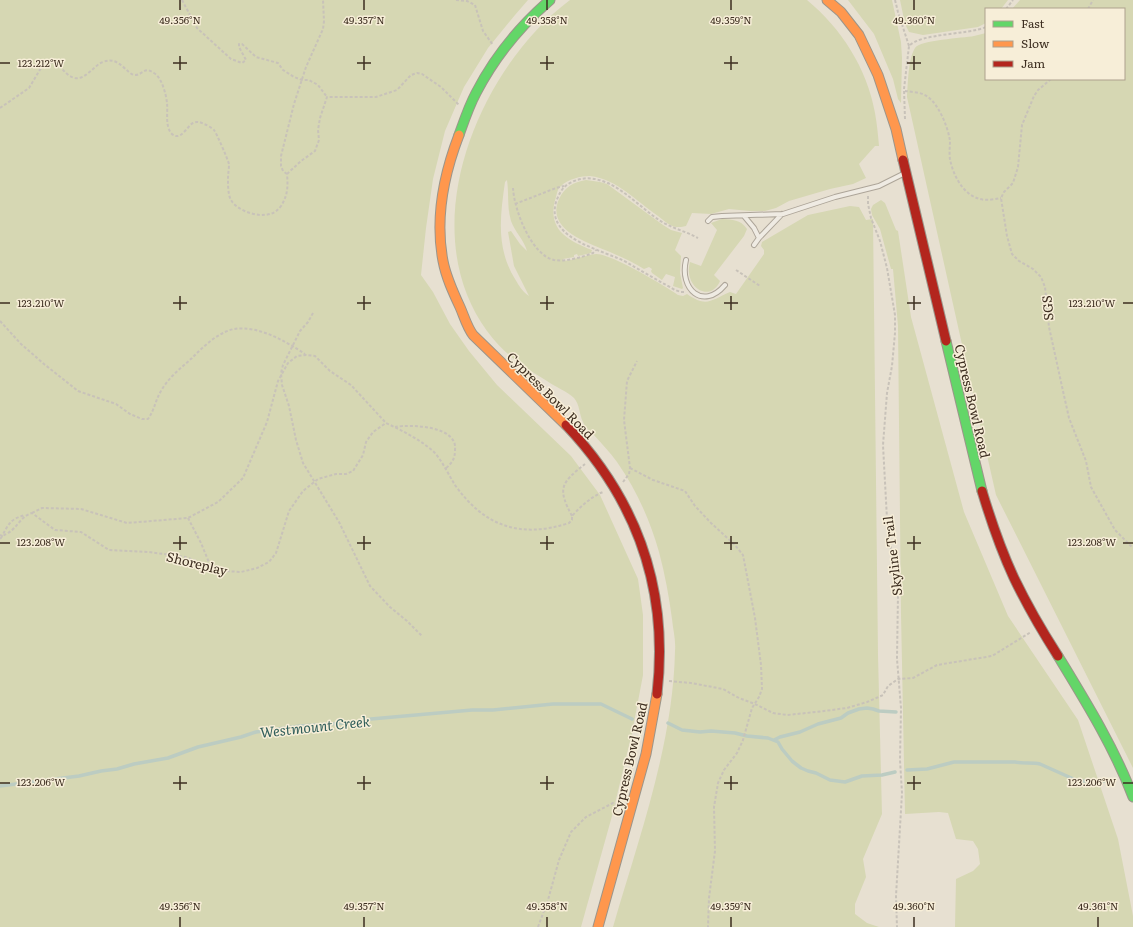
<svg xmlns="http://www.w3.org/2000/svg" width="1133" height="927" font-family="Literata,serif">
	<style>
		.green { fill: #d6d7b3; fill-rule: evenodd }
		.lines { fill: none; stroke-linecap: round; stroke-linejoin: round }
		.stream { stroke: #bcccc2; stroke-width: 3.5 }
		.lane-casing { stroke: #ada599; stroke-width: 6 }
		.fast-casing { stroke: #9c958a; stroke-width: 11 }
		.slow-casing { stroke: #9c958a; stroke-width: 11 }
		.jam-casing { stroke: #9c958a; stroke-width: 11 }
		.path { stroke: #c8c2b9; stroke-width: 2; stroke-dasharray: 3 2; stroke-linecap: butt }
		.lane { stroke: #efebe3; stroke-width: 4 }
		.fast { stroke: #63d668; stroke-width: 9 }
		.slow { stroke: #ff974d; stroke-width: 9 }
		.jam { stroke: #b3261e; stroke-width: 9 }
		.ticks { fill: none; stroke: #3d2e20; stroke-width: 1.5 }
		.labels { text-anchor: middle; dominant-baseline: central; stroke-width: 3; stroke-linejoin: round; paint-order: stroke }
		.street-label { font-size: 13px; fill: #3d2e20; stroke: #f7eed8 }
		.water-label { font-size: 14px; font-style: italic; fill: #2f5d5a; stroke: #f7eed8 }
		.ticks-label { font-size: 10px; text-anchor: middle; fill: #3d2e20; stroke: #f7eed8; stroke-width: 3; stroke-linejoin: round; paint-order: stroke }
	</style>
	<rect width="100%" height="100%" fill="#e7e0d1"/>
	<path class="green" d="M 0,0 L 528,0 L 515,15 L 488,48 L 464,87 L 445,131 L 433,179 L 426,228 L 421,275 L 433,292 L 450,324 L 469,351 L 497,385 L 571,456 L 600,495 L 638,579 L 643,615 L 643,675 L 632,733 L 612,816 L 581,927 L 0,927 Z
		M 570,0 L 807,0 C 841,28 867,68 875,113 C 877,124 878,135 879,146 L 875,146 L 859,164 L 866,178 L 853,184 L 830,189 L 789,201 L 776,208 L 765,211 L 750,211 L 729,209 L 711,214 L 692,213 L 686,226 C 683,227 679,227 676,227 C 670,226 663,220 658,216 C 636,201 617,179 590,176 C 581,176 568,179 561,186 C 558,188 557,193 556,197 C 552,209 552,221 560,231 C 568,240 581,246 592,250 L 591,253 L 578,256 L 577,254 L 574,255 L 574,257 L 563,259 L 563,261 C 575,260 585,255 596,254 C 610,253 665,286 678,295 L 683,296 L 687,294 C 707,308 711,300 730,292 L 736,294 L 764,254 L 764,250 L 761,246 L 762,242 L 808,215 L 850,206 L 859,207 L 866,220 L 873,219 L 878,655 L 882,814 L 863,859 L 866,877 L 855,904 L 855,914 L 867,923 L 879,927 L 613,927 C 639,837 673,745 675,651 C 676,640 673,630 672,619 C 669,597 665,574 659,552 C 650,520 636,489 617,462 C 610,452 601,443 593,434 C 590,431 585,427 583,422 C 579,414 580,405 574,398 C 568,392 554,386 547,381 C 522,366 505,355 487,331 C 412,228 478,69 570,0 ZM 507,180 C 509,194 507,208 511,221 C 515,232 524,240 527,251 L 520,244 L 511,231 L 508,232 L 514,266 L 529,296 C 521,290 520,287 515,279 C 496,248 500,217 505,182 Z
		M 848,0 L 892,0 L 901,42 L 902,58 L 901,103 L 898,99 L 893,79 L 874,34 Z
		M 900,0 L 1008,0 L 1001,9 L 986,9 L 986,23 L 978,27 L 923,35 L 909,32 L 905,24 Z
		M 1020,0 L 1133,0 L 1133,768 L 996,495 L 963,349 L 907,97 C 908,84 908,59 915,48 C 920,40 963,38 974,36 C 978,35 982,34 986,33 L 986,79 L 1124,79 L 1124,9 L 1012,9 Z
		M 586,180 L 600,182 L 607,184 L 663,225 L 671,230 L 682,233 L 675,250 L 681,256 L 680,273 L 683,288 L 682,289 L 673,286 L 675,277 L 666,274 L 662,280 L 652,273 L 651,271 L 652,269 L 649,267 L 644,269 C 633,262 621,257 610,252 C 589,243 545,230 559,199 C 565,187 573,182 586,180 Z
		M 881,200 L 885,203 L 896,230 L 898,231 L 911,317 L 964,512 L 1008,616 L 1078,720 L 1118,839 L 1133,916 L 1133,927 L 955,927 L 956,879 L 973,871 L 980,864 L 978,849 L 973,841 L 956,839 L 948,813 L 939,812 L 905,814 L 901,614 L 898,326 L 893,269 L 891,269 L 880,229 L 872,215 L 871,209 L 873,205 Z
		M 722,219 C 733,220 740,219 747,229 L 744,236 L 714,275 L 720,281 C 710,304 683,287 690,262 L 701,266 L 717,230 L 711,223 Z"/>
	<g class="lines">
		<path class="stream" d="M 668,723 L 682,730 L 700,732 L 711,731 L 735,733 L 747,736 L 768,738 L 778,742 L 782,749 L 792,761 L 801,768 L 808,771 L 816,773 L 830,780 L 845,782 L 862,776 L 882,775 L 895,772
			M 774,740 L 780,737 L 800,732 L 818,724 L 841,718 L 848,713 L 859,709 L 867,708 L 873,709 L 879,711 L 896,712
			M 907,770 L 927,769 L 954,762 L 1015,762 C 1024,764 1032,762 1040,764 L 1078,781 L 1109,781
			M 0,786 L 79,776 L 101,771 L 117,769 L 134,764 L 168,758 L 198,747 L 241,737 L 256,732 L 300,726 L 360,722 L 371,719 L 472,710 L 493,710 L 553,704 L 601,704 L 632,719"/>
		<defs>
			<path id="lane" d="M 744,216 L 754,228 L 759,238
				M 708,221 L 712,217 L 722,216 L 783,214 L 835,197 L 879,186 L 905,173
				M 754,245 L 759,238 L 782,214
				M 686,260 C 679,289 703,311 725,285"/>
			<path id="fast" d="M 459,135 C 464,121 469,106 476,93 C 494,58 520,26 550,0
				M 946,341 L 982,491
				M 1058,656 C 1086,702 1114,747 1133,797"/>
			<path id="slow" d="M 827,0 L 841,12 L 859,35 L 878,75 L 896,129 L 903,160
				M 459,135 C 444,174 435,219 443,261 C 446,277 453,292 460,307 C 464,316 467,327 473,335 L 566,425
				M 598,927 L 646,754 L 657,694"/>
			<path id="jam" d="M 903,160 L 946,341
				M 566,425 C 637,500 669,590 657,694
				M 982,491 C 991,521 1001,550 1014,578 C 1027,605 1042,631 1058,656"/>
		</defs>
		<use href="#lane" class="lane-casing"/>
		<use href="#fast" class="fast-casing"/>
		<use href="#slow" class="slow-casing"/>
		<use href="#jam" class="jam-casing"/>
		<path class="path" d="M 182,0 L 197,28 L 231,59 L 242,63 L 246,60 L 239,47 L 239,44 L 242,44 L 256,57 L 278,63 L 283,70 L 294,77 L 302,80 L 309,80 L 318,85 L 327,97
			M 456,0 L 467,1 L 475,5 L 483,31 L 493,45
			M 895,0 L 898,12 L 909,46
			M 1006,9 L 1013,0
			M 1088,9 L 1093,0
			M 1051,79 L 1038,90 L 1034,96 L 1022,125 L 1018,167 L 1013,183 L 1004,192 L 1001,198 L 1007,236 L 1012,254 L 1019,261 L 1033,269 L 1041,277 L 1045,287 L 1049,327 L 1063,391 L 1069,418 L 1086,461 L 1091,487 L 1115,530 L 1133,548
			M 905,91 C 912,92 922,92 928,97 C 939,105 948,127 950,141 C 950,147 949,153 950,159 C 953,175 963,195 980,199 C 987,201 995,199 1001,198
			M 0,108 L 29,88 L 41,68 L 47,62 C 63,62 62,75 75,78 C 86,80 94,65 103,62 C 119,55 127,75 135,75 C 143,75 144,66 154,73 C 162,78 166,94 167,103 C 168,112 165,125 171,133 C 180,143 187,126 193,123 C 197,121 200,122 204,124 C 207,125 212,128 214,130 C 217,134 228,160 229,164 C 229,169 228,174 228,179 C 228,185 228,195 231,200 C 236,209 250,214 260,215 C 269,215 275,214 281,206 C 288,195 288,186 287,174
			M 905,119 L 904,89 L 909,46 C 921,33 967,35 986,27
			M 287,174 L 301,161 L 315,151 L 319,140 L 318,130 L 320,118 L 327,97 L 376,97 L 397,90 L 411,75 L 417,73 L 422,74 L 441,87 L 459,105
			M 287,174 L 283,171 L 281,166 L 281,156 L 294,104 L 306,67 L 323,29 L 324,21 L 323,0
			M 513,188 C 514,209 531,255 554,260 C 567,262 582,257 593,253 L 596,250
			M 868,196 L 868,204 L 871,218 L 880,241 L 887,268 L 895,315 L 895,333 L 892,366 L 887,393 L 883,445 L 887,519 L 889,538 L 896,575 L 898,593 L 897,659 L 901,708 L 900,760 L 902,793 L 896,896 L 897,927
			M 515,204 L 556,188 L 564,186
			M 736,270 L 760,286
			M 684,292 L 681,292 L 675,290 C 659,281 643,272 628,263 C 605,250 545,240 556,202 C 559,194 562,187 570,183 C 579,178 589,177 599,180 C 620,185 641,208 659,220 C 671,228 685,231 698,238
			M 313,313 L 308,322 L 300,331 L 283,365 L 281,373 L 282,385 L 289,406 L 296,440 L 303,463 L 339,522 L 370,586 L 390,607 L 407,621 L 422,636
			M 0,321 L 21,344 L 44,364 L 78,391 L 116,404 L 130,414 L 142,419 L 148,419 C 155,409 155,401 161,391 C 168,378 181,368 192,358 C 201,349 211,339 223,333 C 248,319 284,340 305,354
			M 395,427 C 412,424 458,426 455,450 C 455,459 452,463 445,469
			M 630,468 L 653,480 L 685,491 L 695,506 L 711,523 L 735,545 L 743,555 L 755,618 L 761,665 L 762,689 L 759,697 L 752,708 L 743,740 L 737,753 L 724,770 L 718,783 L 714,807 L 715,851 L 709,898 L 708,927
			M 623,482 L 629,474 L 630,468 L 624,420 L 627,381 L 637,361
			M 32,513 L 42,508 L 81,509 L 127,523 L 188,518 L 218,502 L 243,478 L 267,422 L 278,381 L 288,363 L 297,356 L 306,355 L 315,356 L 330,371 L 351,385 L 386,423
			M 572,516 C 557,488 561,483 585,464
			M 188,518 L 201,543 L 210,565
			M 0,535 L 2,536 C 9,523 11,519 25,515
			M 0,539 C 3,535 5,535 8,533 C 17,528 21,516 32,513 L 55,530 L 81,532 L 109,550 L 149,552 L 185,557 L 225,571 L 241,572 L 257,568 L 269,562 L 276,553 L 289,511 L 303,491 L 318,479 L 336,474 L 346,474 L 353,471 L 363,455 L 366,442 L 373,432 L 386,423 C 403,431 419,439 433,451 C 442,460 448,474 455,485 C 484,526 520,539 569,523 L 572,520 L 572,516 C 581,506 591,497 603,492
			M 669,681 L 691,683 L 723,689 L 739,698 L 755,704 L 773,713 L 787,715 L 816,712 L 847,708 L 867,702 L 883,695 L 888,686 L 898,679 L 913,678 L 937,665 L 992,656 L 1031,632
			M 538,927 L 548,900 L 559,860 L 571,832 L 586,817 L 613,803 L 621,805"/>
		<use href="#lane" class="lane"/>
		<use href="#fast" class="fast"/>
		<use href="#slow" class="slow"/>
		<use href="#jam" class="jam"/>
	</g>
	<path class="ticks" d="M 180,0 L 180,10M 364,0 L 364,10M 547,0 L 547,10M 731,0 L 731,10M 914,0 L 914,10M 180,56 L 180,70M 364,56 L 364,70M 547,56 L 547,70M 731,56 L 731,70M 914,56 L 914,70M 0,63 L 10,63M 173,63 L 187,63M 357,63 L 371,63M 540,63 L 554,63M 724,63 L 738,63M 907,63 L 921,63M 180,296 L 180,310M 364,296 L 364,310M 547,296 L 547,310M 731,296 L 731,310M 914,296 L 914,310M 0,303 L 10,303M 173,303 L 187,303M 357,303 L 371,303M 540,303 L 554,303M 724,303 L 738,303M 907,303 L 921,303M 1123,303 L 1133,303M 180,536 L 180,550M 364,536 L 364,550M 547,536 L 547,550M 731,536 L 731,550M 914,536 L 914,550M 0,543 L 10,543M 173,543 L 187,543M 357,543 L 371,543M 540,543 L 554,543M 724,543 L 738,543M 907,543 L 921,543M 1123,543 L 1133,543M 180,776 L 180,790M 364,776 L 364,790M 547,776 L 547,790M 731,776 L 731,790M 914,776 L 914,790M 0,783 L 10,783M 173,783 L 187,783M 357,783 L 371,783M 540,783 L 554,783M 724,783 L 738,783M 907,783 L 921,783M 1123,783 L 1133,783M 180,917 L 180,927M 364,917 L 364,927M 547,917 L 547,927M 731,917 L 731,927M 914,917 L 914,927M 1098,917 L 1098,927"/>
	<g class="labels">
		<g class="street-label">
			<text transform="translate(1047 308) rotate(-95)">SGS</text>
			<text transform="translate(551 395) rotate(45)">Cypress Bowl Road</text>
			<text transform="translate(973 401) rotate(77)">Cypress Bowl Road</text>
			<text transform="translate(892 556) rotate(-97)">Skyline Trail</text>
			<text transform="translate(197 563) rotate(14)">Shoreplay</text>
			<text transform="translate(629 759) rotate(-77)">Cypress Bowl Road</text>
		</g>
		<g class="water-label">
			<text transform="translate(315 726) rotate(-6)">Westmount Creek</text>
		</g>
	</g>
	<g class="ticks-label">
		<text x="180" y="24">49.356°N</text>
		<text x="364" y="24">49.357°N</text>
		<text x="547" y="24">49.358°N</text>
		<text x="731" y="24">49.359°N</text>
		<text x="914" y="24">49.360°N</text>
		<text x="41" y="67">123.212°W</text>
		<text x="1092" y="307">123.210°W</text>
		<text x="41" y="307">123.210°W</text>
		<text x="1092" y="546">123.208°W</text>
		<text x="41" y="546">123.208°W</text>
		<text x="41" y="786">123.206°W</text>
		<text x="1092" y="786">123.206°W</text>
		<text x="180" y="910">49.356°N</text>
		<text x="364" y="910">49.357°N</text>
		<text x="547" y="910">49.358°N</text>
		<text x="731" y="910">49.359°N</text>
		<text x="914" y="910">49.360°N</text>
		<text x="1098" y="910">49.361°N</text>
	</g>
	<rect x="985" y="8" width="140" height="72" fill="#f7eed8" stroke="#ada18e"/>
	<rect x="993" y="21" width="20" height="6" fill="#63d668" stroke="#ada18e"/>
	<text x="1021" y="28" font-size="12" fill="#3d2e20">Fast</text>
	<rect x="993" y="41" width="20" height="6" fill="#ff974d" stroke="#ada18e"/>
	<text x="1021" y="48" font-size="12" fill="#3d2e20">Slow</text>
	<rect x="993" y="61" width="20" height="6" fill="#b3261e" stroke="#ada18e"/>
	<text x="1021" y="68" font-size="12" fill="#3d2e20">Jam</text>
</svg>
